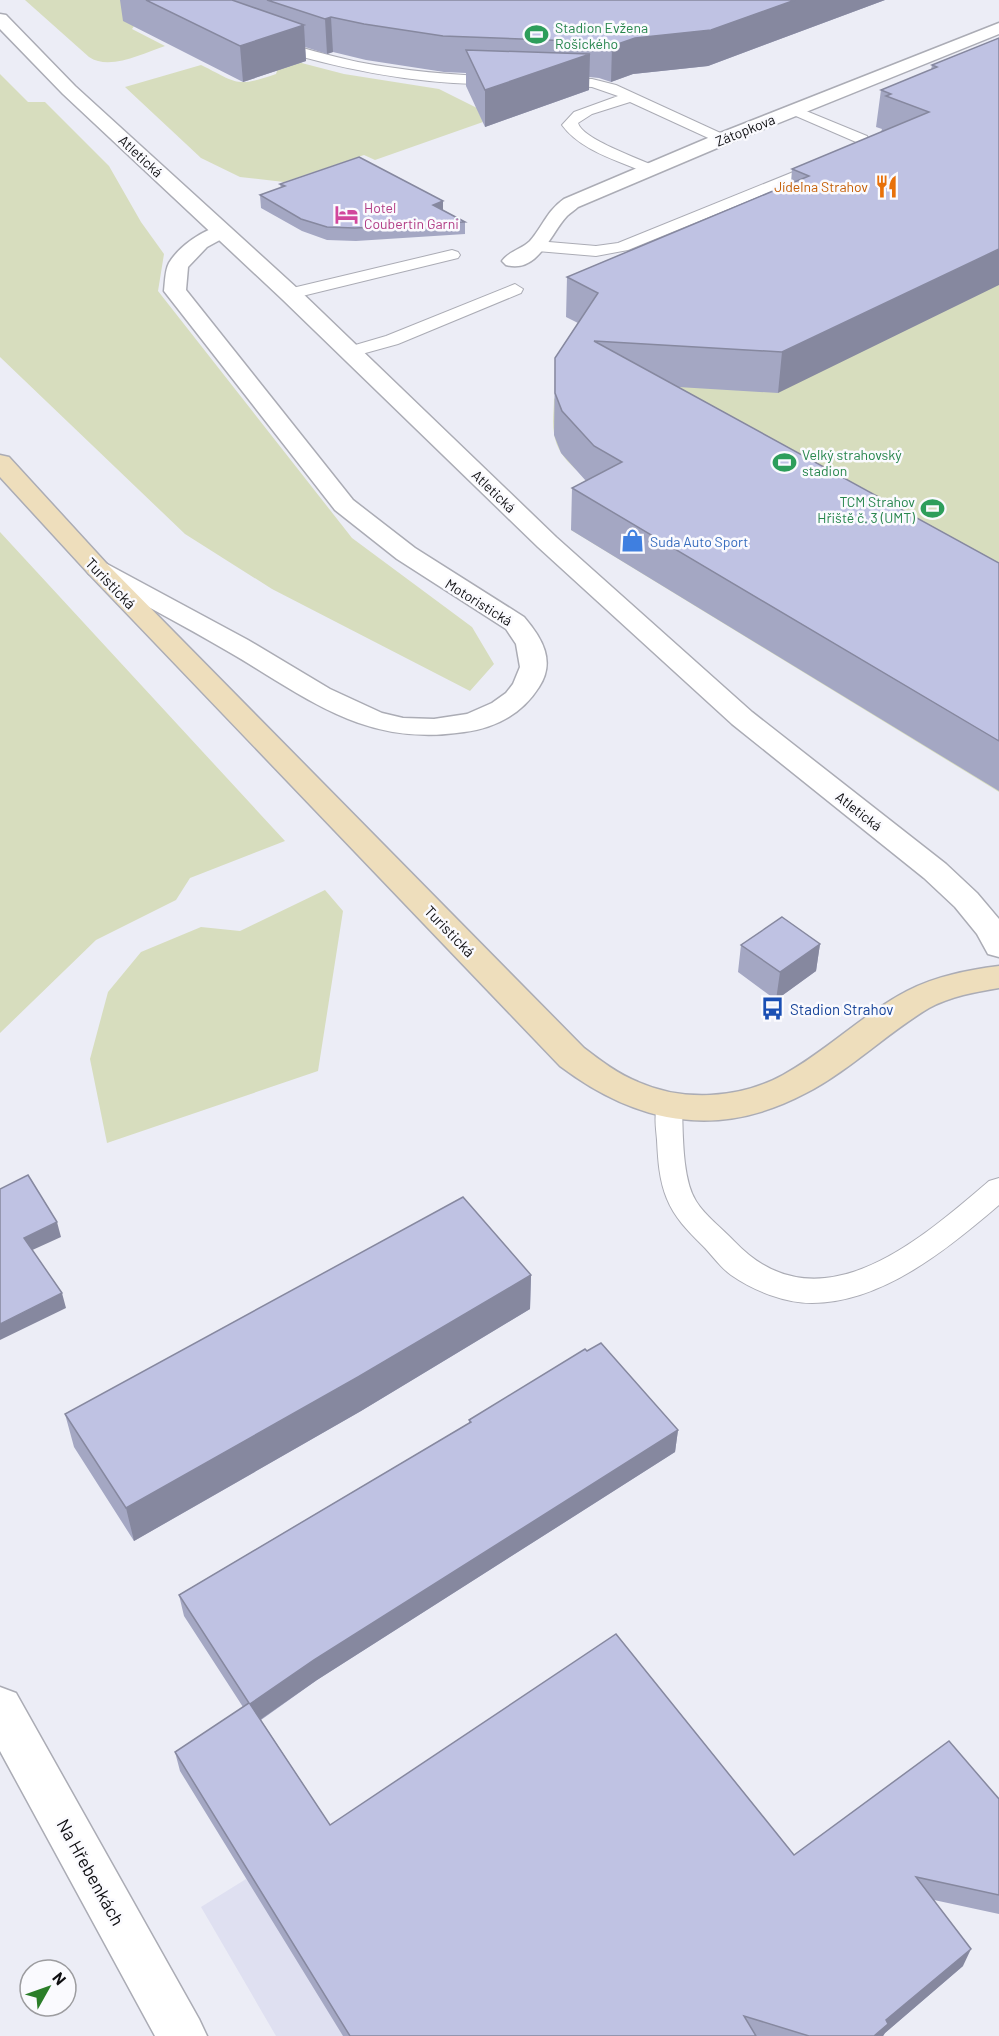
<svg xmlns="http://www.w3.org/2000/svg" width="999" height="2036" font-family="Barlow,sans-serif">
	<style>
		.built { fill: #dfe0f1 }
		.green { fill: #d7ddbe }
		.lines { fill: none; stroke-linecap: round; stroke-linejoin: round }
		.service-casing { stroke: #abacb5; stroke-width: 2 }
		.minor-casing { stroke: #abacb5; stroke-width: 3 }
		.tertiary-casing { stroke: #abacb5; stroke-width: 3 }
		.secondary-casing { stroke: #abacb5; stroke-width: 3 }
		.service { fill: #fff; fill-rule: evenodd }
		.minor { fill: #fff; fill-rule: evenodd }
		.tertiary { fill: #fff; fill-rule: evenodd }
		.secondary { fill: #eedebc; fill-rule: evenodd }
		.wall { fill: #a4a7c3 }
		.shaded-wall { fill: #86889f }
		.building { fill: #bfc2e3; stroke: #86889f; stroke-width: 1.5 }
		.labels { text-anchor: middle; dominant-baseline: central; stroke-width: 5; stroke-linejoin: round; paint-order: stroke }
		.far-leisure-label { font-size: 14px; fill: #27864d; stroke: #fafafe; text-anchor: start }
		.far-street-label { font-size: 14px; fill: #0e0e11; stroke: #fafafe }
		.far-food-label { font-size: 14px; fill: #c56008; stroke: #fafafe; text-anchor: end }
		.far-hotel-label { font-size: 14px; fill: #b23c85; stroke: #fafafe; text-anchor: start }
		.far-shop-label { font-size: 14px; fill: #366cbe; stroke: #fafafe; text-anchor: start }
		.street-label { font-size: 15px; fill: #0e0e11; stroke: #fafafe }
		.transit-label { font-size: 15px; fill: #164399; stroke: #fafafe; text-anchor: start }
		.near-street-label { font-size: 18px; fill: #0e0e11; stroke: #fafafe }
	</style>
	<rect width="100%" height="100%" fill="#ecedf6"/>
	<path class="built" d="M 246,1879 L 446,2036 L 276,2036 L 201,1907 Z"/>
	<path class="green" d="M 25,0 L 178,0 L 134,26 L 132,29 L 165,46 C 143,53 110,71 89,57 Z
		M 290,60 L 344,74 L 439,89 L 481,110 L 478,111 L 483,122 L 375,160 L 364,155 L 284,182 L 240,177 L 201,158 L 125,87 L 201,65 C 238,83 235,88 276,74 L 277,71 L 269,67 Z
		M 0,74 L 28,102 L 45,102 L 109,166 L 141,222 L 164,254 L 158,291 L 352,538 L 472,627 L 494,664 L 470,691 L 272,589 L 185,534 L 0,357 Z
		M 999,145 L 999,792 L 571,530 L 610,495 C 589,479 557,462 554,433 C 552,422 554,410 554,399 L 615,342 L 566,316 L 803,215 Z
		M 0,532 L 285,841 L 190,878 L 176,900 L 96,940 L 0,1033 Z
		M 325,890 L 343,911 L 318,1071 L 107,1143 L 90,1059 L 108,992 L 141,952 L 201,927 L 240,931 Z"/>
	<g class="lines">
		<defs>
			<path id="service" d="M 273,40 C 301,47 329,56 358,62 C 405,71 452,75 500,77 L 507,81 C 500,88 486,85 476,84 C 405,82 336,68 268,47 L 266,44 L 268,41 Z
				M 554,78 L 592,79 L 616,85 L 727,136 L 729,139 L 727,142 L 717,142 L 630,102 L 592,114 L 578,123 C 582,139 638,158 654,166 L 657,169 L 649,174 L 644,172 C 616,160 580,150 562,125 L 574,112 L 618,96 L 592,87 L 549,85 L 547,82 Z
				M 794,106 L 867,136 L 871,144 L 866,153 L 628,250 L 596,256 L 537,251 L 529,246 L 537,241 L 596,246 L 618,243 L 855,147 L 856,142 L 789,113 L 787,110 Z
				M 452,250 L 458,252 L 460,255 L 458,258 L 290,299 L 282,294 L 284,290 Z
				M 515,284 L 523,289 L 521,293 L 398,344 L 351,357 L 345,356 L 342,352 L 345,348 L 386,336 Z
				M 669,1097 L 678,1100 L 682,1107 C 683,1133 682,1179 696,1201 C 705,1216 722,1228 734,1241 C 818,1330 919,1241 989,1181 L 999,1178 L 999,1205 C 949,1248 882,1303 812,1303 C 785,1303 754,1291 731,1275 C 720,1267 712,1255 702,1245 C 688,1231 674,1217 667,1199 C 659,1180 658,1159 657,1140 C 656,1127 653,1112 660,1100 Z"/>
			<path id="minor" d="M 999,23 L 999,34 L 729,143 L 578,207 C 575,210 570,213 567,216 C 550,234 538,274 506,265 L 502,261 C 509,251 522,249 530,241 C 543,226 547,211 564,199 L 715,135 Z
				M 222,225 L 229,227 L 232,231 L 229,235 L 207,247 L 188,267 L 186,290 L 353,500 L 415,548 L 524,617 C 542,638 556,661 539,687 C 522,714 495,728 464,732 C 364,747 310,699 229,652 C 183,625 135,600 89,574 L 85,569 L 89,564 L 98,561 L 107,564 L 248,640 L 330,689 L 382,713 L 403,718 L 434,719 L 467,714 L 492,703 L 506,693 L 513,684 L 520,667 L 516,644 L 506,629 L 397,559 L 335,510 L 164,291 C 165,283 165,270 169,263 C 179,246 203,230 222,225 Z"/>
			<path id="tertiary" d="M 0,14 L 6,15 L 75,86 L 298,289 L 556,537 L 752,712 L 946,864 L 977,893 L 999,919 L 999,957 L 988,954 L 977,934 L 955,907 L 924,878 L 732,724 L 538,547 L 282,299 L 63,94 L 0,29 Z
				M 0,1687 L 16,1693 L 199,2019 L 207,2036 L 155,2036 L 0,1751 Z"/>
			<path id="secondary" d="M 0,455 L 9,457 L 107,564 L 584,1048 C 601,1061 618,1074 638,1082 C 683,1102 739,1099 783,1075 C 827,1051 863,1014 907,991 C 936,976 968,970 999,966 L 999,988 C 975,992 951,996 929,1008 C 887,1033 849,1071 806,1093 C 718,1140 637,1124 560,1066 L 89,574 L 0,477 Z"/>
		</defs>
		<use href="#service" class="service-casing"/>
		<use href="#minor" class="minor-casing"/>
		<use href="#tertiary" class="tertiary-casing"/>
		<use href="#secondary" class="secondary-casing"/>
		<use href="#service" class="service"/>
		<use href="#minor" class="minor"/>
		<use href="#tertiary" class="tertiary"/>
		<use href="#secondary" class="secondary"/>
	</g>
	<path class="wall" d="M 120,0 L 885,0 L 708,66 L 633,74 L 611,82 L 599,78 L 589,77 L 589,90 L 485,127 L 466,86 L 466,73 L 444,72 L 366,60 L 333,52 L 327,54 L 305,47 L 306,61 L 243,82 L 123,21 Z
		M 999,38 L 778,393 L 678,387 L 999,563 L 999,791 L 571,530 L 572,488 L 586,481 L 561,453 L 554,435 L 555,358 L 578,323 L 566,317 L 567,277 L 791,183 L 792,169 L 881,132 L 882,129 L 876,127 L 881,90 L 931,70 L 932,65 Z
		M 280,184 L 443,201 L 443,210 L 465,222 L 465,234 L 356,241 L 327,240 L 302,231 L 261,208 L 260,195 L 281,188 Z
		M 820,944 L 816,971 L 776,1000 L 738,972 L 741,945 Z
		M 531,1275 L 530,1309 L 361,1411 L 134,1541 L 74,1447 L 65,1414 Z
		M 469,1420 L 678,1430 L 675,1452 L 317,1680 L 261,1720 L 330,1825 L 794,1855 L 999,1799 L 999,1914 L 934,1900 L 963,1966 L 885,2033 L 883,2036 L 343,2036 L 180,1771 L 175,1752 L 243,1707 L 184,1616 L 179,1595 L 469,1423 Z"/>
	<path class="shaded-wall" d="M 795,0 L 885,0 L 708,66 L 633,74 L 611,82 L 612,46 L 635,38 Z
		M 331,17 L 333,52 L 327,54 L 325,19 Z
		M 304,25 L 306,61 L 243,82 L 240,46 Z
		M 590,54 L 589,90 L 485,127 L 485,90 Z
		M 443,201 L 443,214 L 433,205 Z
		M 999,249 L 999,285 L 778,393 L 782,352 Z
		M 820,944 L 816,971 L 776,1000 L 780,972 Z
		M 57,1222 L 61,1237 L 28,1252 L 24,1238 Z
		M 531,1275 L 530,1309 L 361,1411 L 134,1541 L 126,1508 Z
		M 62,1293 L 66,1308 L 0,1340 L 0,1324 Z
		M 678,1430 L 675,1452 L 317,1680 L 254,1724 L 250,1704 L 314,1660 Z
		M 971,1949 L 963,1966 L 885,2033 L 883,2036 L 874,2036 L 886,2020 Z"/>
	<path class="building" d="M 146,0 L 232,0 L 304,25 L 240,46 Z
		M 267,0 L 795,0 L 711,30 L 635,38 L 612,46 L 600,42 L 443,36 L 364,24 L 331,17 L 325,19 Z
		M 999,38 L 999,249 L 782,352 L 594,341 L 999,563 L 999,741 L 572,488 L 622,462 L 594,446 L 562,411 L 555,393 L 555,358 L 598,293 L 567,277 L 809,176 L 792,169 L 929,112 L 886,96 L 891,94 L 881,90 L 937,67 L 932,65 Z
		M 466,50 L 590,54 L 485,90 Z
		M 359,157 L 443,201 L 433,205 L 465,222 L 355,228 L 327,227 L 301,219 L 260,195 L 285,186 L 280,184 Z
		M 782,917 L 820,944 L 780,972 L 741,945 Z
		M 28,1175 L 57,1222 L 24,1238 L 62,1293 L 0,1324 L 0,1189 Z
		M 463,1197 L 531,1275 L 358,1377 L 126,1508 L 65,1414 Z
		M 601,1343 L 678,1430 L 314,1660 L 250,1704 L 330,1825 L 616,1634 L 794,1855 L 949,1741 L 999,1799 L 999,1895 L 916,1877 L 971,1949 L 886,2020 L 888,2024 L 874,2036 L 809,2036 L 744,2016 L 756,2036 L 350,2036 L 175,1752 L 249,1703 L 179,1595 L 471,1422 L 469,1420 L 585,1349 L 587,1351 Z"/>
	<defs>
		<symbol id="stadium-bare" viewBox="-9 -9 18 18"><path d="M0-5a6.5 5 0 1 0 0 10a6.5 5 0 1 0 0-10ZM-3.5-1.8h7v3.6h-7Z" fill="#2e9e5b" stroke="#fafafe" stroke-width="2.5" paint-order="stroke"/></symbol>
		<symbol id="restaurant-bare" viewBox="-9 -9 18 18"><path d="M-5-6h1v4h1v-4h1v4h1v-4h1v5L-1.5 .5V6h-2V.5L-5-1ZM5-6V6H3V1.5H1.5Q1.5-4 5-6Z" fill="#e8710a" stroke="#fafafe" stroke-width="2.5" paint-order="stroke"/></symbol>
		<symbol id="hotel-bare" viewBox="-9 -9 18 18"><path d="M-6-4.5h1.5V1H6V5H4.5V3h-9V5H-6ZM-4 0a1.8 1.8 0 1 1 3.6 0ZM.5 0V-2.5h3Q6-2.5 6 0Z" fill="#d1479c" stroke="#fafafe" stroke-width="2.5" paint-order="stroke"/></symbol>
		<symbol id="shop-bare" viewBox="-9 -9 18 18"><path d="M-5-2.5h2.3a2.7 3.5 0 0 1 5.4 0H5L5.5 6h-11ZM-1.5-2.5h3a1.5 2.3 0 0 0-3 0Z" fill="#3f7fe0" stroke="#fafafe" stroke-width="2.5" paint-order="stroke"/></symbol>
		<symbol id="bus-bare" viewBox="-9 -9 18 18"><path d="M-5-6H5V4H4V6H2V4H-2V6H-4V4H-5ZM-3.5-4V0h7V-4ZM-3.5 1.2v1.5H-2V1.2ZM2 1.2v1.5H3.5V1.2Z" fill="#1a4fb4" stroke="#fafafe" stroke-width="2.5" paint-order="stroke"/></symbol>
	</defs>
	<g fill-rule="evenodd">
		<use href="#stadium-bare" x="520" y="18" width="33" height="33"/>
		<use href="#restaurant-bare" x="870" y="170" width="33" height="33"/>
		<use href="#hotel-bare" x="330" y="198" width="33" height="33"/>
		<use href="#stadium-bare" x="768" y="446" width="33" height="33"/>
		<use href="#stadium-bare" x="916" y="492" width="33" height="33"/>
		<use href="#shop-bare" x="616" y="524" width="33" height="33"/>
		<use href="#bus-bare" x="756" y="992" width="33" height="33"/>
	</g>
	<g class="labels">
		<g class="far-leisure-label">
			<text x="555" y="27">Stadion Evžena<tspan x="555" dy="16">Rošického</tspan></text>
			<text x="802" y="454">Velký strahovský<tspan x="802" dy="16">stadion</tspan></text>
			<text x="915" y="501" text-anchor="end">TCM Strahov<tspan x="915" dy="16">Hřiště č. 3 (UMT)</tspan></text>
		</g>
		<g class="far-street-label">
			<text transform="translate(745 130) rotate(-22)">Zátopkova</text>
			<text transform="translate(141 156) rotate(43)">Atletická</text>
			<text transform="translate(494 491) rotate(44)">Atletická</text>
			<text transform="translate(479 602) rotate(32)">Motoristická</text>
			<text transform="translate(859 811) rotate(38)">Atletická</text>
		</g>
		<g class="far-food-label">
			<text x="868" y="186">Jídelna Strahov</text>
		</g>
		<g class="far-hotel-label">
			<text x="364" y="207">Hotel<tspan x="364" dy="16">Coubertin Garni</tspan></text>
		</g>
		<g class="far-shop-label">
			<text x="650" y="541">Suda Auto Sport</text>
		</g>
		<g class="street-label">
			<text transform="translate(111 583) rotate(46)">Turistická</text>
			<text transform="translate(450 931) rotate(46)">Turistická</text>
		</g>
		<g class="transit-label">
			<text x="790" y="1009">Stadion Strahov</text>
		</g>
		<g class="near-street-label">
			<text transform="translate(91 1872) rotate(61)">Na Hřebenkách</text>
		</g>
	</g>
	<g transform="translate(48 1988) rotate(50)"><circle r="28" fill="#fafafe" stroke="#9c9c9f" stroke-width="1.5"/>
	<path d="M0-4.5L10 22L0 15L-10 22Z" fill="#2b7e29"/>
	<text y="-9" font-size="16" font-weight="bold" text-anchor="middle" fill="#0e0e11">N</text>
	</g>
</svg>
